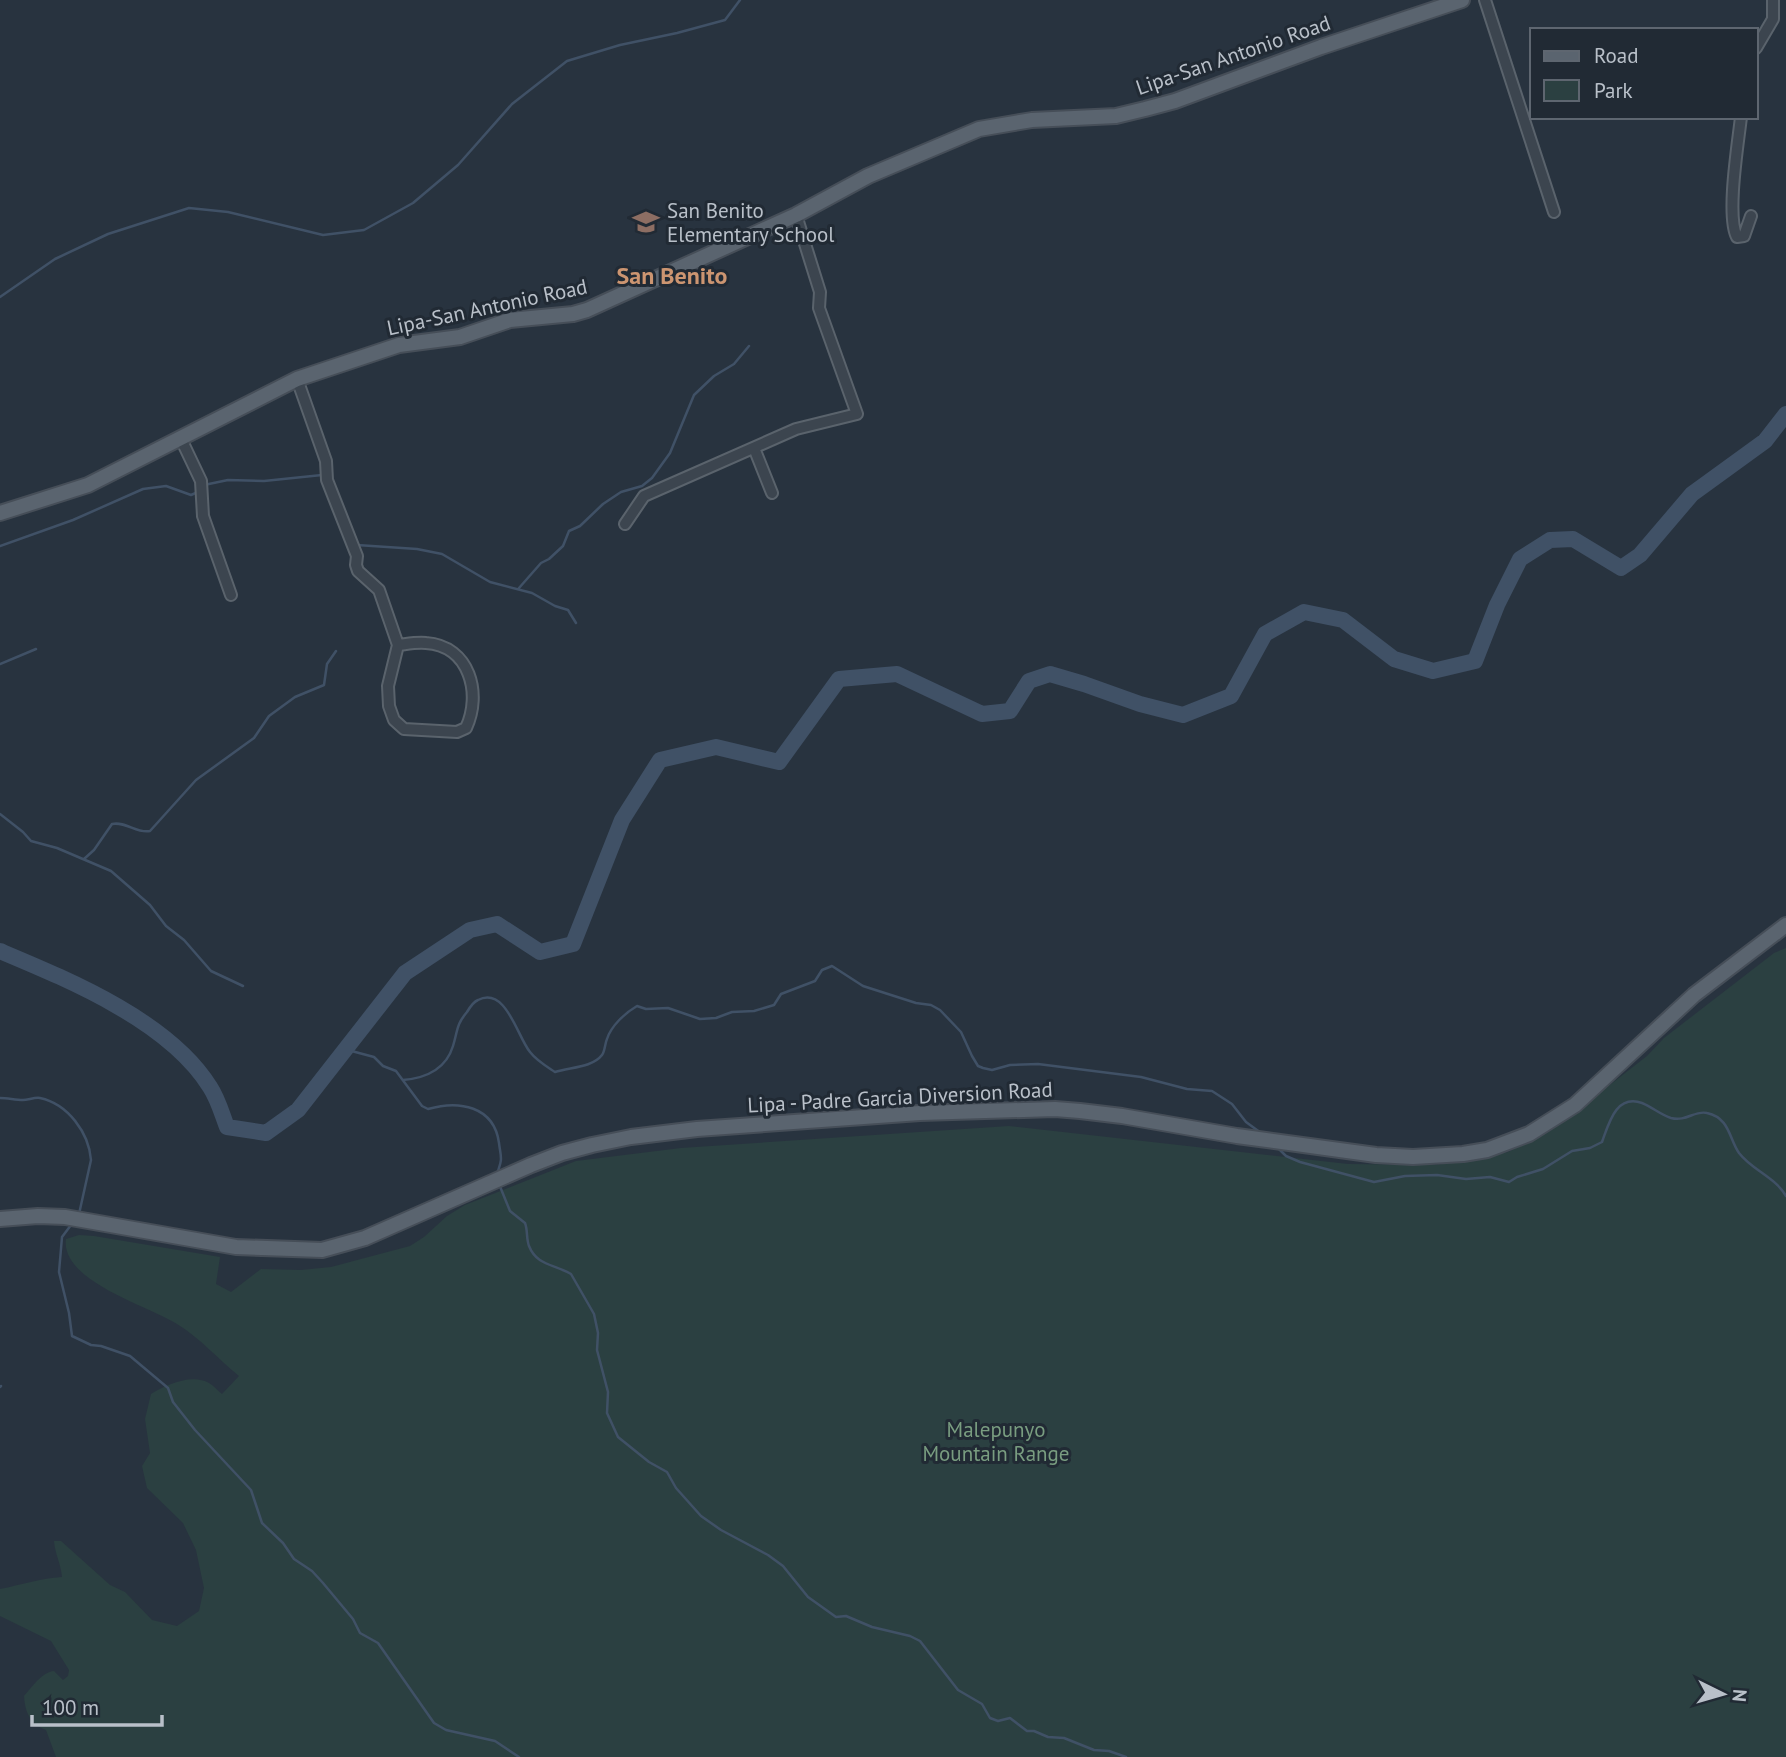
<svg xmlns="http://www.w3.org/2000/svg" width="1786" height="1757" font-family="'PT Sans',sans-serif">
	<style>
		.green { fill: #2b4041 }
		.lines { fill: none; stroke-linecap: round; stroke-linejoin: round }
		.stream { stroke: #405166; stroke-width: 2.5 }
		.river { stroke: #405166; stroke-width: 16 }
		.minor-casing { stroke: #5a636c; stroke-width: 14 }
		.major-casing { stroke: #464e58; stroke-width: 18 }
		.minor { stroke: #3c454f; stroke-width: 10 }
		.major { stroke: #5a646f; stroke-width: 14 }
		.labels { text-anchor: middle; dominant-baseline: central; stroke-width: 6; stroke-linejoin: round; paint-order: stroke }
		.street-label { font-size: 21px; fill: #b9c0c9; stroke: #212a34 }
		.poi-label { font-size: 21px; fill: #b9c0c9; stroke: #212a34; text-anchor: start }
		.park-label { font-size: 21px; fill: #799d80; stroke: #212a34 }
		.quarter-label { font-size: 24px; font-weight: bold; fill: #cc9571; stroke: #212a34 }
	</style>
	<rect width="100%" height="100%" fill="#28333f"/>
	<path class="green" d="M 1786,948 L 1786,1757 L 56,1757 L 46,1730 C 30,1724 25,1712 24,1696 C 32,1687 42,1672 54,1671 L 63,1680 L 68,1676 L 69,1670 L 51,1641 L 0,1616 L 0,1589 C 21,1585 41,1578 62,1577 C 61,1564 55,1554 54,1541 L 61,1541 L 110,1585 L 125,1592 L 152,1620 L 177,1626 L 199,1611 L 204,1588 L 196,1550 L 183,1523 L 147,1488 L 142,1466 L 150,1453 L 145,1419 L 151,1394 C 165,1385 192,1373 209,1383 C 214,1386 218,1391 222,1394 L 239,1376 C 218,1359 200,1338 177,1324 C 149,1306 60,1281 66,1239 L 79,1235 L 94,1236 L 220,1257 L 216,1284 L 231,1292 L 261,1269 L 301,1270 L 331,1267 L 410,1246 L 424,1237 L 447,1216 L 465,1205 L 576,1161 L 681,1148 L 1009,1126 L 1348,1164 L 1434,1165 L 1468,1161 L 1508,1152 L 1542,1136 L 1578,1113 L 1602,1091 L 1647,1056 L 1664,1038 L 1774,953 Z"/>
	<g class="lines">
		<path class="stream" d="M 0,297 L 55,259 L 108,234 L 189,208 L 228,212 L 323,235 L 364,230 L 413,203 L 458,165 L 512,104 L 567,61 L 620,45 L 677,33 L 725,20 L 740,0
			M 204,485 L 228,480 L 264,481 L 322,475
			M 357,545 L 417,549 L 442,554 L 490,582 L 532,593 L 555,606 L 568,610 L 576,623
			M 0,546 L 73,520 L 143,489 L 166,486 L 191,495 L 198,492
			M 519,588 L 541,563 L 549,559 L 563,546 L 569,531 L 580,526 L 603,504 L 621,492 L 642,486 L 652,478 L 670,453 L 694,395 L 714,376 L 734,364 L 749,346
			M 0,664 L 36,649
			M 0,814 L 23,832 L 31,841 L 57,848 L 111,871 L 150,905 L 166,926 L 184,940 L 211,971 L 243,986
			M 84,859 L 94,850 L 112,824 C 126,821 137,834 150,831 L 196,780 L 254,738 L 269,716 L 295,697 L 324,685 L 327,664 L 336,651
			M 344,1049 L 374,1057 L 383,1066 L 396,1071 L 422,1106 L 428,1109 C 459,1100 494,1106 499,1143 C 501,1159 503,1157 497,1174
			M 403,1080 C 426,1078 446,1069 453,1046 C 458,1030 456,1025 467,1012 C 470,1007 473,1002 478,1000 C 506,986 517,1036 530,1052 C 537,1061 546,1066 555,1072 C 569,1067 592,1068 602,1055 C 605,1051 605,1043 607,1039 C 611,1026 625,1013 637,1006 L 646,1009 L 668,1008 L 700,1019 L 716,1018 L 732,1012 L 754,1011 L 774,1005 L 781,994 L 815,981 L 822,970 L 832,966 L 863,986 L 916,1003 L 931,1005 L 940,1010 L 961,1032 L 972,1056 L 978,1066 L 983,1068 L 992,1070 L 1010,1065 L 1038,1064 L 1141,1077 L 1187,1089 L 1212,1091 L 1232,1104 L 1246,1122 L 1261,1133
			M 0,1098 C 8,1098 15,1100 23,1100 C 28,1100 35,1097 40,1098 C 68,1104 89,1133 91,1160 L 79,1214
			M 1277,1147 L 1286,1156 L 1300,1162 L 1374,1182 L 1405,1176 L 1437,1175 L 1466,1179 L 1490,1177 L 1509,1182 L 1517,1177 L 1543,1169 L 1572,1151 L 1590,1148 L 1602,1142 C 1609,1123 1616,1094 1642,1103 C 1652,1107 1661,1115 1671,1118 C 1686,1122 1695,1110 1707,1113 C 1730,1118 1729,1139 1739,1153 C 1752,1170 1775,1177 1786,1196
			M 499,1184 L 510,1211 L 525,1223 C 528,1231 526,1238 529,1246 C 537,1266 554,1264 571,1274 L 594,1314 L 598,1333 L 597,1350 L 608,1392 L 607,1413 L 618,1437 L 649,1462 L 667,1472 L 676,1488 L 701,1516 L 721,1530 L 768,1555 L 783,1566 L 808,1597 L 836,1617 L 846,1616 L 872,1627 L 910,1636 L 920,1641 L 958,1690 L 982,1704 L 990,1718 L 998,1721 L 1010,1718 L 1027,1731 L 1034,1731 L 1048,1737 L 1064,1738 L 1094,1750 L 1109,1751 L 1126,1757
			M 71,1225 L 62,1237 L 59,1272 L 69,1313 L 72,1336 L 91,1345 L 101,1346 L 130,1356 L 168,1388 L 173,1402 L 195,1430 L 251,1490 L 262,1523 L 283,1543 L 294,1559 L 312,1571 L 323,1583 L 353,1619 L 360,1633 L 378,1643 L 434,1723 L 446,1730 L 495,1741 L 519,1757
			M 0,1387 L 1,1386"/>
		<path class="river" d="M 0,951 C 69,980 169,1021 210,1087 C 218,1099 222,1114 227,1127 L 266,1133 L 298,1110 L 405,973 L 470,930 L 497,924 L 540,952 L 573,944 L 622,820 L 660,760 L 716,747 L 779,762 L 839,679 L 897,674 L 982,714 L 1010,711 L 1029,681 L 1050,674 L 1084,684 L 1140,704 L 1183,715 L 1231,696 L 1265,634 L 1304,612 L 1343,620 L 1394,659 L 1433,671 L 1475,661 L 1497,605 L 1520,559 L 1550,540 L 1573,539 L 1621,568 L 1640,555 L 1692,494 L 1765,441 L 1786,414"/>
		<defs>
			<path id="minor" d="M 1485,0 L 1554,212
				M 1756,48 L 1773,19 L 1773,0
				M 1741,117 C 1738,144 1726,216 1737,237 L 1744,236 L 1751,216
				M 297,379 L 326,461 L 327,480 L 357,556 L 356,565 L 358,571 L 379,590 L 398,645 L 388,686 L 389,706 L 394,720 L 404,729 L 457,732 L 466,728 C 482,694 470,646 426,643 C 417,642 407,644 398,645
				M 181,439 L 201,481 L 203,516 L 231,595
				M 754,448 L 772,493
				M 625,524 L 644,496 L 796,429 L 857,414 L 819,308 L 820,292 L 796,215"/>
			<path id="major" d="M 0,513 L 88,485 L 297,379 L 399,345 L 460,337 L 510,320 L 573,314 L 587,310 L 796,215 L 868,176 L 979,129 L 1032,120 L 1116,116 L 1145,109 L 1175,101 L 1321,47 L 1462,0
				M 0,1219 L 38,1216 L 65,1217 L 236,1247 L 322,1250 L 365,1238 L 531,1165 L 562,1153 L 592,1145 L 631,1137 L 697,1129 L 920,1113 L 1055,1109 L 1080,1111 L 1122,1116 L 1237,1136 L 1376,1155 L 1413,1157 L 1463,1154 L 1487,1150 L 1529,1134 L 1575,1105 L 1694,995 L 1786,925"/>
		</defs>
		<use href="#minor" class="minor-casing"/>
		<use href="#major" class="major-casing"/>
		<use href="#minor" class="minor"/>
		<use href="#major" class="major"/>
	</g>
	<defs>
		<symbol id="school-bare" viewBox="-9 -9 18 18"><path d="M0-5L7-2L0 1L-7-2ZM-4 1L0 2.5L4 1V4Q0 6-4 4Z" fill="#8d6e63" stroke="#212a34" stroke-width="2.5" paint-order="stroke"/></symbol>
	</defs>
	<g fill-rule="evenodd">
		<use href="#school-bare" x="627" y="203" width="38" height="38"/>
	</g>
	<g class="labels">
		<g class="street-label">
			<text transform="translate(1233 55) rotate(-19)">Lipa-San Antonio Road</text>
			<text transform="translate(487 307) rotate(-12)">Lipa-San Antonio Road</text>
			<text transform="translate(900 1097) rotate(-3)">Lipa - Padre Garcia Diversion Road</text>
		</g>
		<g class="poi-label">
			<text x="667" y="210">San Benito<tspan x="667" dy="24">Elementary School</tspan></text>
		</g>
		<g class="park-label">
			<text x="996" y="1429">Malepunyo<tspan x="996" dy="24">Mountain Range</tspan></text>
		</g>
		<g class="quarter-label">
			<text x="672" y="275">San Benito</text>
		</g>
	</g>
	<rect x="1530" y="28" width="228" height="91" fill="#212a34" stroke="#5e6670" stroke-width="2"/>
	<rect x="1544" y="51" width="35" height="10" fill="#5a646f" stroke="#5e6670" stroke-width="2"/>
	<text x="1594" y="63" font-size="21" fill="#b9c0c9">Road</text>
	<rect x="1544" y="80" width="35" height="21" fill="#2b4041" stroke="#5e6670" stroke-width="2"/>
	<text x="1594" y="98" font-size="21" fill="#b9c0c9">Park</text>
	<g transform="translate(1723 1694) rotate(95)" stroke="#212a34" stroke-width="5" paint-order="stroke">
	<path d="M0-5L12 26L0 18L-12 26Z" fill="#b9c0c9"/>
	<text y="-10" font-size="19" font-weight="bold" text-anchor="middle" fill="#b9c0c9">N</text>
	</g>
	<path d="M32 1715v10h130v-10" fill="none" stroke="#b9c0c9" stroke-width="3.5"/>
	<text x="42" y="1715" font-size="21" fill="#b9c0c9" stroke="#212a34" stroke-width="5" paint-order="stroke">100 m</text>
</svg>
